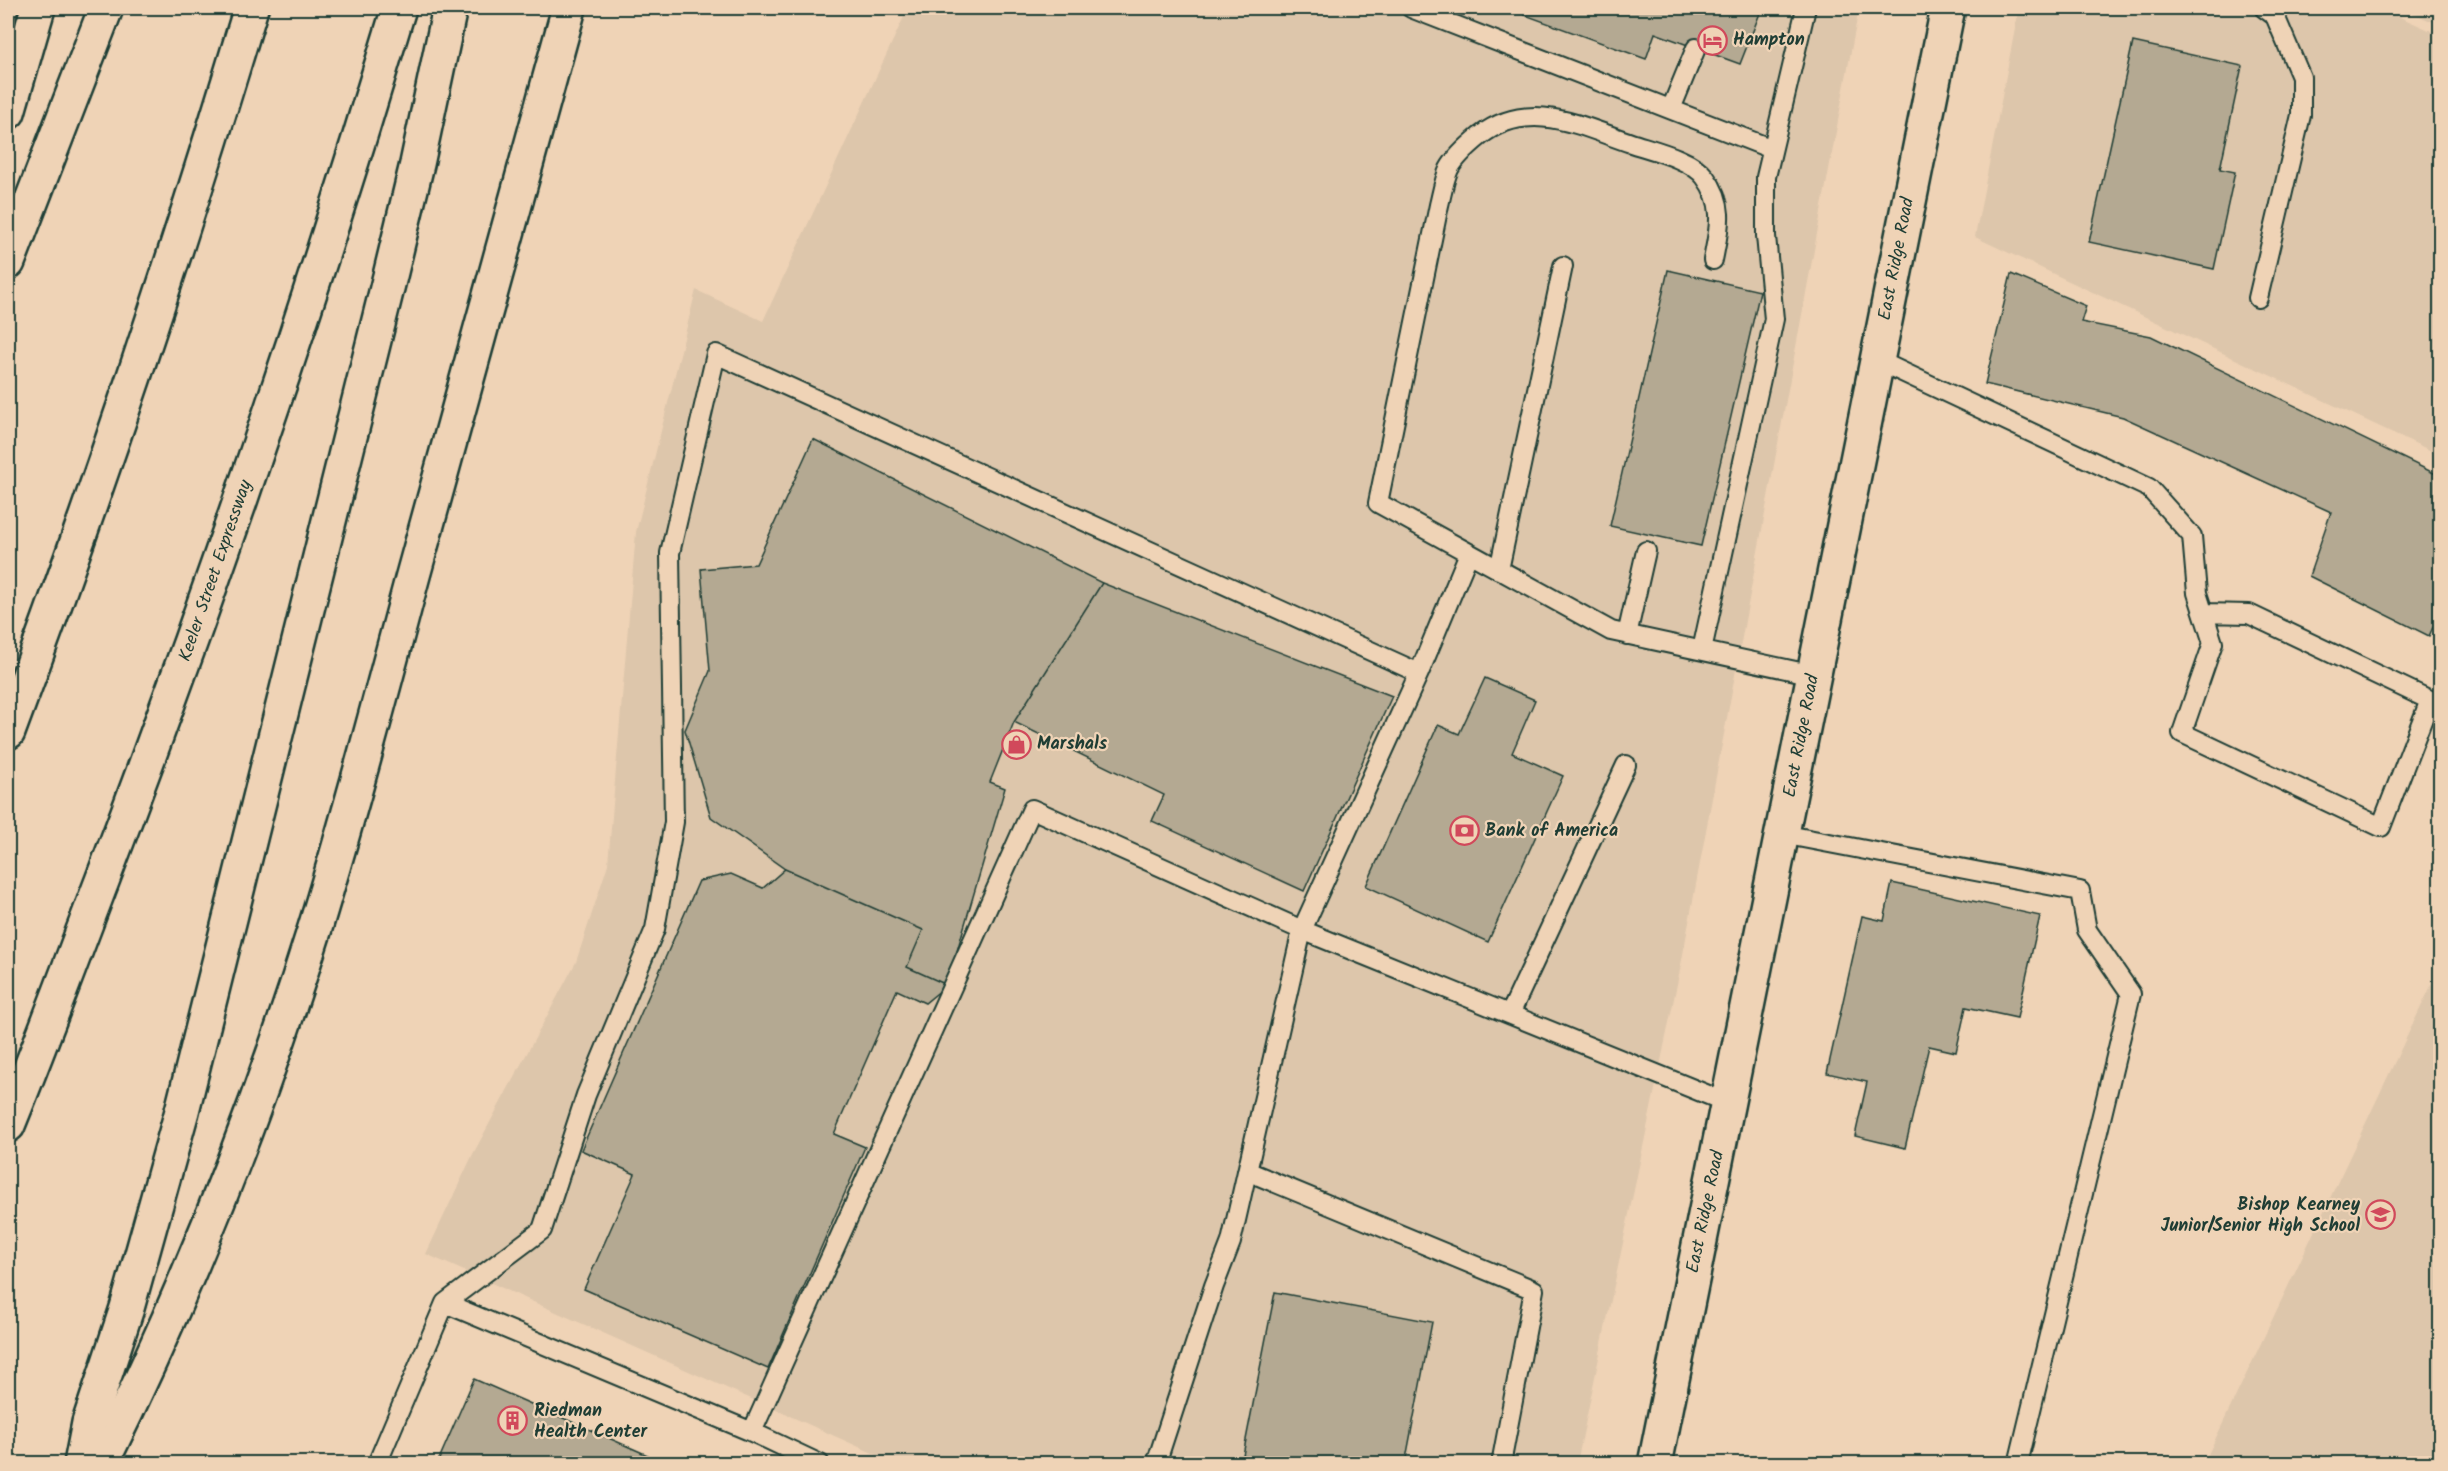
<svg xmlns="http://www.w3.org/2000/svg" width="2448" height="1471" font-family="Kalam,sans-serif">
	<style>
		.built { fill: #ddc6ab }
		.building { fill: #b4a992; stroke: #1f3d34; stroke-width: 1.5 }
		.lines { fill: none; stroke-linecap: round; stroke-linejoin: round }
		.lane-casing { stroke: #1f3d34; stroke-width: 22 }
		.secondary-casing { stroke: #1f3d34; stroke-width: 38 }
		.primary-casing { stroke: #1f3d34; stroke-width: 38 }
		.highway-casing { stroke: #1f3d34; stroke-width: 38 }
		.lane { stroke: #efd3b6; stroke-width: 18 }
		.secondary { stroke: #efd3b6; stroke-width: 33 }
		.primary { stroke: #efd3b6; stroke-width: 33 }
		.highway { stroke: #efd3b6; stroke-width: 33 }
		.labels { text-anchor: middle; dominant-baseline: central; stroke-width: 4.5; stroke-linejoin: round; paint-order: stroke }
		.poi-label { font-size: 18px; font-weight: bold; fill: #1f3d34; stroke: #efd3b6; text-anchor: start }
		.street-label { font-size: 18px; fill: #1f3d34; stroke: #efd3b6 }
	</style>
	<rect width="100%" height="100%" fill="#efd3b6"/>
	<filter id="ink" filterUnits="userSpaceOnUse"><feTurbulence type="fractalNoise" baseFrequency=".0167" numOctaves="2"/><feDisplacementMap in="SourceGraphic" scale="12" xChannelSelector="R" yChannelSelector="G"/><feConvolveMatrix kernelMatrix="1 2 1 2 8 2 1 2 1" color-interpolation-filters="sRGB"/></filter>
	<g filter="url(#ink)">
		<path class="built" d="M 908,8 L 1859,8 L 1681,965 L 1577,1463 L 895,1463 L 426,1254 L 473,1154 L 576,962 L 608,864 L 636,532 L 696,290 L 763,321 Z
			M 2019,8 L 2380,8 L 2440,35 L 2440,455 L 1975,237 Z
			M 2401,8 L 2440,8 L 2440,25 Z
			M 2440,967 L 2440,1463 L 2204,1463 Z"/>
		<path class="building" d="M 1506,8 L 1762,8 L 1740,64 L 1655,33 L 1646,59 Z
			M 2427,8 L 2440,8 L 2440,14 Z
			M 2133,42 L 2242,66 L 2220,169 L 2235,172 L 2214,269 L 2089,242 Z
			M 1668,270 L 1760,291 L 1701,546 L 1610,526 Z
			M 2011,274 L 2086,306 L 2081,322 L 2151,336 L 2440,476 L 2440,612 L 2429,636 L 2309,576 L 2331,512 L 2123,417 L 1985,384 Z
			M 813,439 L 1102,583 L 1014,722 L 990,782 L 1005,788 L 947,985 L 907,967 L 923,930 L 785,869 L 711,817 L 685,730 L 710,671 L 701,569 L 756,564 Z
			M 1102,583 L 1392,696 L 1304,891 L 1152,821 L 1164,795 L 1014,722 Z
			M 1485,678 L 1535,700 L 1512,753 L 1563,776 L 1488,942 L 1366,886 L 1438,725 L 1459,734 Z
			M 785,869 L 923,930 L 907,967 L 947,985 L 925,1003 L 897,990 L 834,1134 L 865,1147 L 768,1369 L 584,1289 L 635,1174 L 581,1150 L 699,881 L 731,874 L 763,888 Z
			M 1892,883 L 2040,916 L 2017,1018 L 1966,1007 L 1956,1052 L 1929,1046 L 1905,1148 L 1855,1136 L 1867,1082 L 1827,1073 L 1862,916 L 1884,921 Z
			M 1275,1292 L 1432,1322 L 1405,1464 L 1285,1464 L 1243,1455 Z
			M 474,1379 L 668,1464 L 437,1464 Z"/>
		<g class="lines">
			<defs>
				<path id="lane" d="M 1411,8 L 1772,149
					M 1671,109 L 1696,48
					M 1713,260 C 1719,229 1726,205 1705,177 C 1692,159 1652,150 1631,143 C 1580,126 1529,98 1480,136 C 1469,145 1456,156 1449,169 C 1444,180 1442,193 1439,205 L 1378,503 L 1611,631 L 1814,675
					M 2258,298 L 2301,115 L 2301,77 L 2275,16 L 2264,8
					M 1877,360 L 2149,488 L 2192,536 L 2197,593 L 2213,643 L 2182,733 L 2381,827 L 2430,700 L 2249,614 L 2204,613
					M 1499,570 L 1563,266
					M 1627,635 L 1646,551
					M 1702,650 L 1774,319 L 1766,236 L 1766,177 L 1806,8
					M 1782,834 L 2080,891 L 2087,930 L 2131,994 L 2018,1464
					M 1510,1014 L 1626,765
					M 1247,1171 L 1534,1290 L 1501,1464
					M 445,1303 L 752,1432 L 820,1464
					M 752,1432 L 1032,809 L 1302,930 L 1728,1103
					M 377,1464 L 445,1303 L 542,1230 L 586,1095 L 655,929 L 674,822 L 670,553 L 716,354 L 1419,673
					M 1156,1464 L 1214,1286 L 1231,1242 L 1302,930 L 1419,673 L 1469,553"/>
				<path id="secondary" d="M 1655,1464 L 1948,8"/>
				<path id="primary" d="M 8,112 L 38,8
					M 101,1464 C 186,1292 258,1111 315,928 C 350,813 381,696 412,579 C 464,389 517,198 569,8"/>
				<path id="highway" d="M 8,262 L 106,8
					M 8,732 C 97,494 178,251 251,8
					M 8,1125 C 41,1044 71,962 102,881 C 212,593 311,302 399,8
					M 81,1464 L 89,1423 L 127,1308 L 182,1111 L 390,276 L 417,164 L 450,8"/>
			</defs>
			<use href="#lane" class="lane-casing"/>
			<use href="#secondary" class="secondary-casing"/>
			<use href="#primary" class="primary-casing"/>
			<use href="#highway" class="highway-casing"/>
			<use href="#lane" class="lane"/>
			<use href="#secondary" class="secondary"/>
			<use href="#primary" class="primary"/>
			<use href="#highway" class="highway"/>
		</g>
	</g>
	<defs>
		<symbol id="hotel-ring" viewBox="-11 -11 22 22"><circle r="9.5" fill="#efd3b6" stroke="#d1495b" stroke-width="1.5"/><path d="M-6-4.5h1.5V1H6V5H4.5V3h-9V5H-6ZM-4 0a1.8 1.8 0 1 1 3.6 0ZM.5 0V-2.5h3Q6-2.5 6 0Z" fill="#d1495b"/></symbol>
		<symbol id="shop-ring" viewBox="-11 -11 22 22"><circle r="9.5" fill="#efd3b6" stroke="#d1495b" stroke-width="1.5"/><path d="M-5-2.5h2.3a2.7 3.5 0 0 1 5.4 0H5L5.5 6h-11ZM-1.5-2.5h3a1.5 2.3 0 0 0-3 0Z" fill="#d1495b"/></symbol>
		<symbol id="bank-ring" viewBox="-11 -11 22 22"><circle r="9.5" fill="#efd3b6" stroke="#d1495b" stroke-width="1.5"/><path d="M-6-4H6V4H-6ZM0-2.3a2.3 2.3 0 1 0 0 4.6a2.3 2.3 0 1 0 0-4.6Z" fill="#d1495b"/></symbol>
		<symbol id="school-ring" viewBox="-11 -11 22 22"><circle r="9.5" fill="#efd3b6" stroke="#d1495b" stroke-width="1.5"/><path d="M0-5L7-2L0 1L-7-2ZM-4 1L0 2.5L4 1V4Q0 6-4 4Z" fill="#d1495b"/></symbol>
		<symbol id="building-ring" viewBox="-11 -11 22 22"><circle r="9.5" fill="#efd3b6" stroke="#d1495b" stroke-width="1.5"/><path d="M-4-6H4V6H1V3H-1V6H-4ZM-2.5-4.3h1.7v1.8h-1.7ZM.8-4.3h1.7v1.8H.8ZM-2.5-1h1.7V.8h-1.7ZM.8-1h1.7V.8H.8Z" fill="#d1495b"/></symbol>
	</defs>
	<g fill-rule="evenodd">
		<use href="#hotel-ring" x="1696" y="24" width="33" height="33"/>
		<use href="#shop-ring" x="1000" y="728" width="33" height="33"/>
		<use href="#bank-ring" x="1448" y="814" width="33" height="33"/>
		<use href="#school-ring" x="2364" y="1198" width="33" height="33"/>
		<use href="#building-ring" x="496" y="1404" width="33" height="33"/>
	</g>
	<g class="labels">
		<g class="poi-label">
			<text x="1733" y="40">Hampton</text>
			<text x="1037" y="744">Marshals</text>
			<text x="1485" y="831">Bank of America</text>
			<text x="2360" y="1205" text-anchor="end">Bishop Kearney<tspan x="2360" dy="21">Junior/Senior High School</tspan></text>
			<text x="534" y="1411">Riedman<tspan x="534" dy="21">Health Center</tspan></text>
		</g>
		<g class="street-label">
			<text transform="translate(1897 259) rotate(-79)">East Ridge Road</text>
			<text transform="translate(216 571) rotate(-71)">Keeler Street Expressway</text>
			<text transform="translate(1802 736) rotate(-79)">East Ridge Road</text>
			<text transform="translate(1706 1212) rotate(-78)">East Ridge Road</text>
		</g>
	</g>
	<rect width="2448" height="1471" fill="none" stroke="#efd3b6" stroke-width="30"/>
	<rect x="15" y="15" width="2418" height="1441" fill="none" stroke="#1f3d34" stroke-width="2" filter="url(#ink)"/>
</svg>
